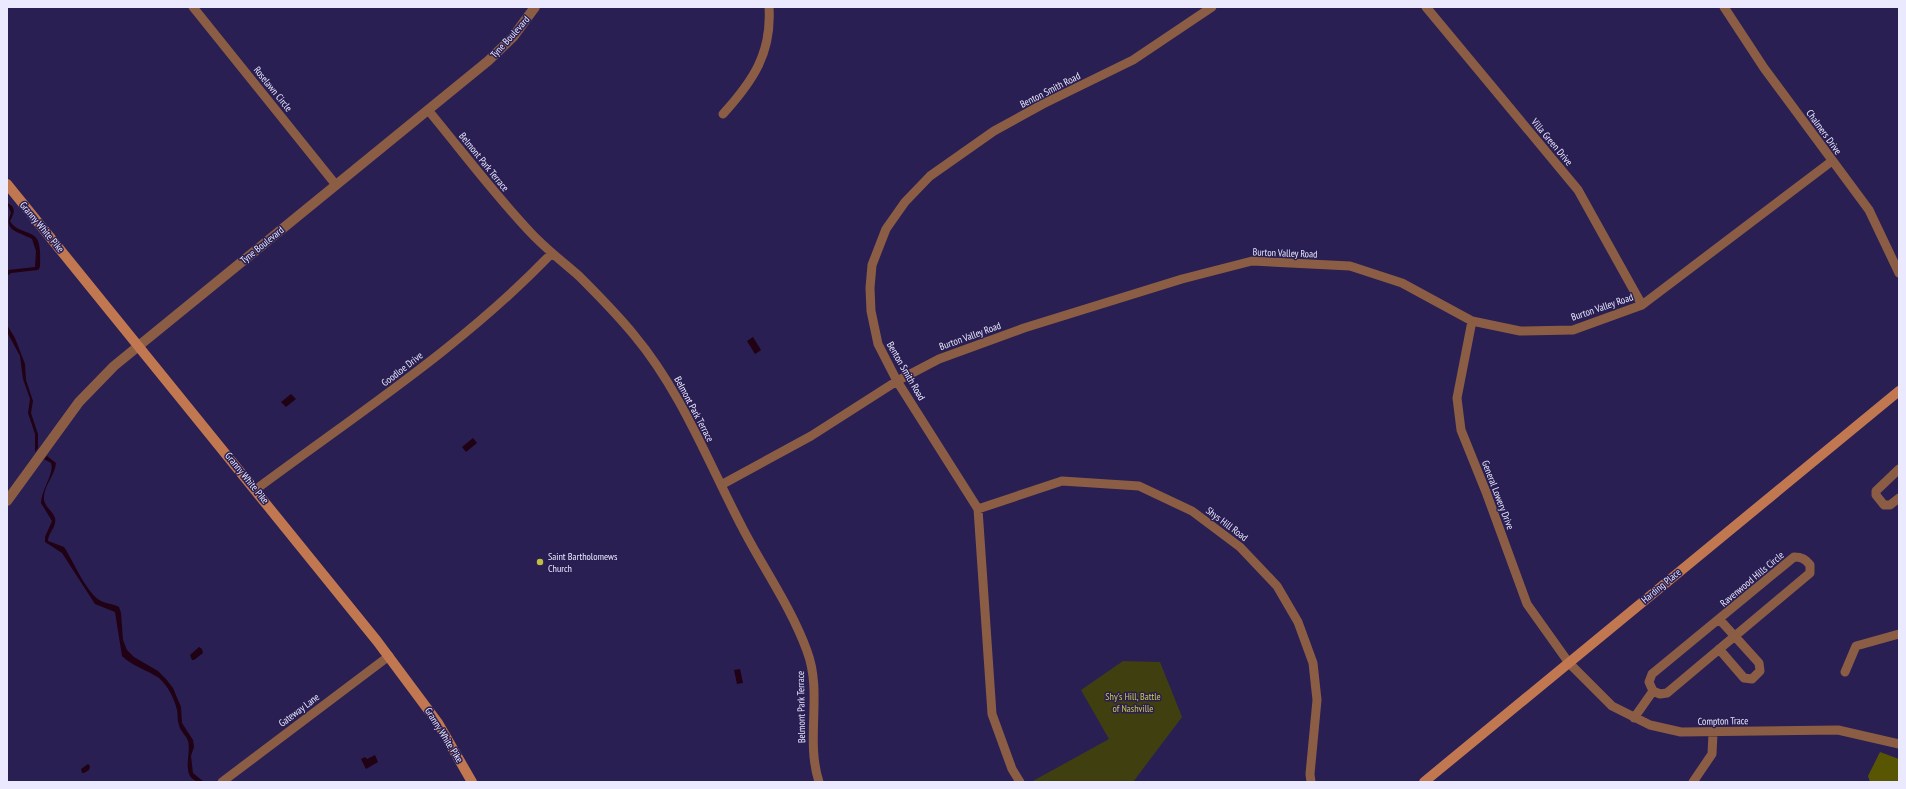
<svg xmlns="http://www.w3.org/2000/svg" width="1906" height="789" font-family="'PT Sans Narrow',sans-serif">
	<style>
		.green { fill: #403f0f }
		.forest { fill: #585602 }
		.water { fill: #210214 }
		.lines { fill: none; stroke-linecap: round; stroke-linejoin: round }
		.minor { stroke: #8b5d45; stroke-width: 9 }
		.tertiary { stroke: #8b5d45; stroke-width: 10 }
		.secondary { stroke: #c17851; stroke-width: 10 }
		.poi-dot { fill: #c1be40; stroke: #291f53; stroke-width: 1.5 }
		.labels { text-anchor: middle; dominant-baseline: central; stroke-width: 3; stroke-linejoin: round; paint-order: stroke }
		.street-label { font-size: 10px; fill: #eae9fe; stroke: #291f53 }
		.poi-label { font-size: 10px; fill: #eae9fe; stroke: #291f53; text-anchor: start }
		.park-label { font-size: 10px; fill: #cbc844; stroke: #291f53 }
	</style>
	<rect width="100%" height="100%" fill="#291f53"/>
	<path class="green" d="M 1123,661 L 1160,662 L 1182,717 L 1133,782 L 1031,782 L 1109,739 L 1081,690 Z"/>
	<path class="forest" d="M 1880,752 L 1899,759 L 1899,782 L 1870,782 L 1868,776 Z"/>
	<path class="water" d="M 7,203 C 17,207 14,214 10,221 C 16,233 34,230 38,241 C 41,249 40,259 40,267 L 38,270 L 11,273 L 7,276 L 8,270 L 35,267 L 36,251 L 32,239 C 20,232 2,231 11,213 Z
		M 7,325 L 15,338 L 25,364 L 26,380 L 33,401 L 31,413 L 38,434 L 38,448 L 35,452 L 35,434 L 28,413 L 30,399 L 23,379 L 20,356 L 7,332 Z
		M 753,337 L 761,350 L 755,354 L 747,341 Z
		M 291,394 L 296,399 L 286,407 L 281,402 Z
		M 473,438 L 477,443 L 466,452 L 462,447 Z
		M 47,456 L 56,463 C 55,475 45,484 44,496 C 43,507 52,509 55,518 C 57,527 48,533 48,541 L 64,547 C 73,560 86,593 101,601 C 107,604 114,604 119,607 L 121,613 L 123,640 L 127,650 L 134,657 L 158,671 L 166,679 L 173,688 L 181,707 L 182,723 L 193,740 L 194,747 L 191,756 L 193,773 L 204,782 C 178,782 192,753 188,741 C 186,735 180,731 179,725 C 177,720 178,715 177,710 C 174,698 168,686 159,678 C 147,670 132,666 122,656 L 115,612 L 95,604 L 62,553 L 45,542 L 45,537 L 52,521 L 41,503 C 41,490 55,473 51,463 L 44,459 Z
		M 199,647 L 202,649 L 203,653 L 194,660 L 192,660 L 190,655 Z
		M 740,669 L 743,683 L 737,684 L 734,670 Z
		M 375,755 L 378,762 L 366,769 L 361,759 L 365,757 L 367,759 Z
		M 88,764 L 90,766 L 89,770 L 84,773 L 82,773 L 81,769 Z"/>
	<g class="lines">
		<path class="minor" d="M 193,7 L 336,185
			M 1426,7 L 1578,190 L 1642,305
			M 1724,7 L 1764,68 L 1869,210 L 1899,273
			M 428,110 C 462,151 494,194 531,233 C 546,249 563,262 579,276 C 598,295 617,314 634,335 C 681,391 708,462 742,527 C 763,568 791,607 807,651 C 823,693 805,739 819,782
			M 723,114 C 753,81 772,53 769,7
			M 1472,321 L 1457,398 L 1461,430 L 1486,492 L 1527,604 L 1569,663 L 1612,706 L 1650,725 L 1681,732 L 1838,730 L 1899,744
			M 1899,469 L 1876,491 L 1876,495 L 1884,505 L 1890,505 L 1899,498
			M 721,485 L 811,436 L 897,381 L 939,359 L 1024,328 L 1182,279 L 1252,261 L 1350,266 L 1402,283 L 1472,321 L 1520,331 L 1573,330 L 1642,305 L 1832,161
			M 255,490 C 357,414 464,345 552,253
			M 978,509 L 1062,481 L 1139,486 L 1192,511 L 1240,547 L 1277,586 L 1298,622 L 1313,663 L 1317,700 L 1310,774 L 1311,782
			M 1794,557 C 1802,557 1805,559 1810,565 L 1810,573 L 1667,693 L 1660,694 L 1653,691 L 1649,682 L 1652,674 Z
			M 1719,649 L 1744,678 L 1752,679 L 1760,671 L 1759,663 L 1720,620
			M 1845,672 L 1856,646 L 1899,634
			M 1634,718 L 1653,691
			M 222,782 L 389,656
			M 1020,782 L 1012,769 L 992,714 L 978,509 L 897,381 L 878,344 L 871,311 L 870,288 L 872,265 L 886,229 L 905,202 L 930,176 L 994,131 L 1043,104 L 1133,60 L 1212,7
			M 1693,782 L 1712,754 L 1713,733"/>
		<path class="tertiary" d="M 7,501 L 79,402 L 114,366 L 488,61 L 513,37 L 535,7"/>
		<path class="secondary" d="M 7,184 L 377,641 L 438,723 L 472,782
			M 1424,782 L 1899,391"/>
	</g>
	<circle class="poi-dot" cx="540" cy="562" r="4"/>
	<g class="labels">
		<g class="street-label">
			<text transform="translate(510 37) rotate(-48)">Tyne Boulevard</text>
			<text transform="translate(273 89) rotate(51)">Roselawn Circle</text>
			<text transform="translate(1050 90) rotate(-27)">Benton Smith Road</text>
			<text transform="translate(1824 132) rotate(54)">Chalmers Drive</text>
			<text transform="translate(1552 142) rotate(50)">Villa Green Drive</text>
			<text transform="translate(484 162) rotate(51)">Belmont Park Terrace</text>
			<text transform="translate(42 227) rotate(50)">Granny White Pike</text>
			<text transform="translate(262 245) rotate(-39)">Tyne Boulevard</text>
			<text transform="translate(1285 253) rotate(2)">Burton Valley Road</text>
			<text transform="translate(1602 307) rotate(-19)">Burton Valley Road</text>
			<text transform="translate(970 336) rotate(-20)">Burton Valley Road</text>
			<text transform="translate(402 369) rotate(-38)">Goodloe Drive</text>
			<text transform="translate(906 371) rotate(60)">Benton Smith Road</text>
			<text transform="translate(694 409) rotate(62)">Belmont Park Terrace</text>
			<text transform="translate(247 478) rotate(51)">Granny White Pike</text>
			<text transform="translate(1498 495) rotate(69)">General Lowery Drive</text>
			<text transform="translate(1227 524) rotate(37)">Shys Hill Road</text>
			<text transform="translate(1752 579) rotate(-40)">Ravenwood Hills Circle</text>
			<text transform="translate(1661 586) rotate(-40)">Harding Place</text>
			<text transform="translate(801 707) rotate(-91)">Belmont Park Terrace</text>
			<text transform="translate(299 710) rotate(-37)">Gateway Lane</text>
			<text transform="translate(1723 721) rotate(-1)">Compton Trace</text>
			<text transform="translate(444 735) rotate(58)">Granny White Pike</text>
		</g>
		<g class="poi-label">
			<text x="548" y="556">Saint Bartholomews<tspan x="548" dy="12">Church</tspan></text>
		</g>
		<g class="park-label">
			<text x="1133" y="696">Shy's Hill, Battle<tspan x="1133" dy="12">of Nashville</tspan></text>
		</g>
	</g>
	<rect width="1906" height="789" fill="none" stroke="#eae9fe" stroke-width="16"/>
</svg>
